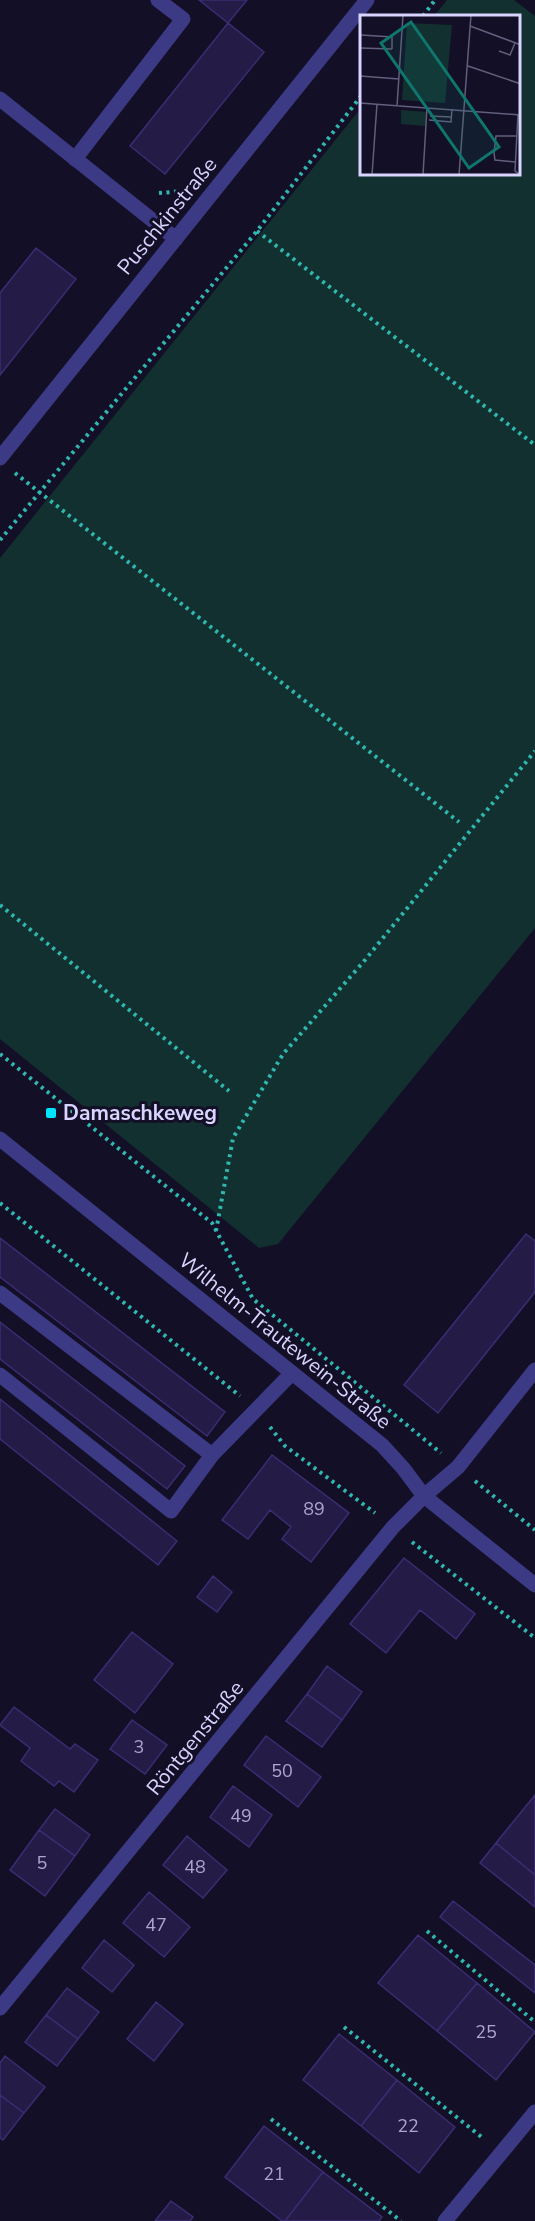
<svg xmlns="http://www.w3.org/2000/svg" width="535" height="2221" font-family="'Nunito Sans',sans-serif">
	<style>
		.green { fill: #12302f }
		.building { fill: #241b47; stroke: #3b2d73; stroke-width: 1.5 }
		.lines { fill: none; stroke-linecap: round; stroke-linejoin: round }
		.path { stroke: #2fb8b0; stroke-width: 4; stroke-dasharray: 3 4.5; stroke-linecap: butt }
		.service { stroke: #3d3a85; stroke-width: 15 }
		.minor { stroke: #3d3a85; stroke-width: 15 }
		.poi-dot { fill: #00e5ff; stroke: #130f26; stroke-width: 2 }
		.labels { text-anchor: middle; dominant-baseline: central; stroke-width: 6; stroke-linejoin: round; paint-order: stroke }
		.number-label { font-size: 18px; fill: #aca6d1 }
		.street-label { font-size: 21px; fill: #d9d4ff; stroke: #130f26 }
		.poi-label { font-size: 21px; font-weight: bold; fill: #d9d4ff; stroke: #130f26; text-anchor: start }
		.inset-road { fill: none; stroke: #625e7d; stroke-width: 1.5 }
		.view { fill: #0f766e; fill-opacity: 0.15; stroke: #0f766e; stroke-width: 3 }
		.inset-edge { fill: none; stroke: #d9d4ff; stroke-width: 3 }
	</style>
	<rect width="100%" height="100%" fill="#130f26"/>
	<path class="green" d="M 447,0 L 514,0 L 535,16 L 535,928 L 278,1244 L 259,1248 L 0,1039 L 0,558 L 361,108 L 361,174 L 518,174 L 518,16 L 434,16 Z"/>
	<path class="building" d="M 199,0 L 247,0 L 228,23 Z
		M 228,23 L 264,52 L 165,174 L 130,146 Z
		M 36,248 L 76,279 L 0,375 L 0,293 Z
		M 526,1234 L 535,1241 L 535,1292 L 438,1413 L 404,1385 Z
		M 0,1238 L 225,1412 L 207,1436 L 0,1277 Z
		M 0,1322 L 185,1466 L 167,1489 L 0,1359 Z
		M 0,1399 L 177,1541 L 158,1565 L 0,1439 Z
		M 272,1455 L 349,1513 L 311,1562 L 282,1539 L 291,1527 L 270,1510 L 248,1539 L 222,1520 Z
		M 404,1558 L 475,1614 L 456,1639 L 420,1610 L 386,1653 L 350,1624 Z
		M 213,1576 L 232,1592 L 217,1612 L 197,1597 Z
		M 132,1632 L 173,1664 L 135,1713 L 94,1680 Z
		M 327,1666 L 362,1692 L 342,1720 L 307,1694 Z
		M 307,1694 L 342,1720 L 322,1747 L 286,1721 Z
		M 14,1707 L 70,1749 L 75,1744 L 98,1760 L 74,1792 L 59,1781 L 54,1786 L 21,1761 L 30,1748 L 0,1725 Z
		M 132,1720 L 167,1745 L 145,1774 L 110,1749 Z
		M 266,1736 L 321,1777 L 298,1807 L 244,1765 Z
		M 233,1786 L 272,1815 L 249,1847 L 210,1817 Z
		M 535,1795 L 535,1875 L 496,1843 Z
		M 55,1809 L 90,1835 L 75,1856 L 39,1830 Z
		M 39,1830 L 75,1856 L 45,1896 L 10,1870 Z
		M 187,1836 L 227,1870 L 203,1898 L 163,1865 Z
		M 496,1843 L 535,1875 L 535,1907 L 480,1863 Z
		M 149,1892 L 190,1927 L 164,1957 L 123,1923 Z
		M 453,1901 L 535,1965 L 535,1993 L 440,1917 Z
		M 418,1935 L 477,1983 L 437,2031 L 378,1983 Z
		M 104,1940 L 134,1965 L 112,1992 L 82,1968 Z
		M 477,1983 L 535,2032 L 496,2080 L 437,2031 Z
		M 67,1988 L 99,2012 L 78,2039 L 46,2015 Z
		M 156,2002 L 183,2024 L 154,2061 L 127,2039 Z
		M 46,2015 L 78,2039 L 57,2066 L 25,2042 Z
		M 339,2034 L 397,2080 L 361,2126 L 303,2080 Z
		M 5,2056 L 45,2087 L 24,2113 L 0,2095 L 0,2063 Z
		M 397,2080 L 455,2127 L 419,2173 L 361,2126 Z
		M 0,2095 L 24,2113 L 3,2140 L 0,2138 Z
		M 264,2126 L 323,2172 L 285,2221 L 282,2221 L 225,2177 Z
		M 323,2172 L 382,2217 L 379,2221 L 285,2221 Z
		M 171,2201 L 193,2217 L 190,2221 L 155,2221 Z"/>
	<g class="lines">
		<path class="path" d="M 423,16 L 435,0
			M 159,193 L 184,191
			M 257,231 L 535,445
			M 15,473 L 459,822
			M 0,540 L 257,231 L 361,96
			M 0,905 L 229,1091
			M 0,1054 L 212,1223 L 253,1299 L 441,1453
			M 0,1203 L 240,1396
			M 216,1231 L 233,1138 L 283,1054 L 365,960 L 535,751
			M 270,1427 L 285,1446 L 375,1513
			M 475,1481 L 535,1530
			M 412,1542 L 535,1638
			M 427,1931 L 535,2022
			M 344,2027 L 484,2139
			M 271,2119 L 401,2221"/>
		<path class="service" d="M 75,159 L 183,19 L 158,0
			M 0,1293 L 212,1455
			M 0,1375 L 171,1511 L 212,1455 L 292,1373"/>
		<path class="minor" d="M 0,99 L 176,239
			M 0,458 L 367,0
			M 0,1139 L 382,1445 L 403,1468 L 424,1496 L 535,1585
			M 0,2008 L 393,1527 L 424,1496 L 458,1467 L 535,1370
			M 445,2221 L 535,2112"/>
	</g>
	<rect class="poi-dot" x="45" y="1107" width="12" height="12" rx="3"/>
	<g class="labels">
		<g class="number-label">
			<text x="314" y="1509">89</text>
			<text x="139" y="1747">3</text>
			<text x="282" y="1771">50</text>
			<text x="241" y="1816">49</text>
			<text x="42" y="1863">5</text>
			<text x="195" y="1867">48</text>
			<text x="156" y="1925">47</text>
			<text x="486" y="2032">25</text>
			<text x="408" y="2126">22</text>
			<text x="274" y="2174">21</text>
		</g>
		<g class="street-label">
			<text transform="translate(167 216) rotate(-51)">Puschkinstraße</text>
			<text transform="translate(285 1341) rotate(39)">Wilhelm-Trautewein-Straße</text>
			<text transform="translate(195 1738) rotate(-51)">Röntgenstraße</text>
		</g>
		<g class="poi-label">
			<text x="63" y="1113">Damaschkeweg</text>
		</g>
	</g>
	<g transform="translate(360 15)">
		<rect width="160" height="160" fill="#130f26"/>
		<path d="M 47,8 L 92,10 L 85,88 L 42,85 ZM 41,95 L 66,97 L 65,111 L 41,109 Z" fill="#12302f"/>
		<path class="inset-road" d="M 110,11 L 161,30M 1,20 L 32,22 L 32,34M 0,33 L 32,34M 139,36 L 150,40 L 155,28M 108,51 L 161,69M 0,61 L 39,64M 0,88 L 161,100M 37,91 L 43,0M 158,99 L 155,156 L 161,160M 70,101 L 91,102M 69,105 L 91,107 L 92,94M 155,147 L 135,145 L 134,138 L 136,121 L 157,121M 12,160 L 17,89M 63,160 L 67,92M 99,160 L 111,0"/>
		<path class="view" d="M 51,7 L 139,132 L 109,153 L 21,28 Z"/>
		<rect width="160" height="160" class="inset-edge"/>
	</g>
</svg>
